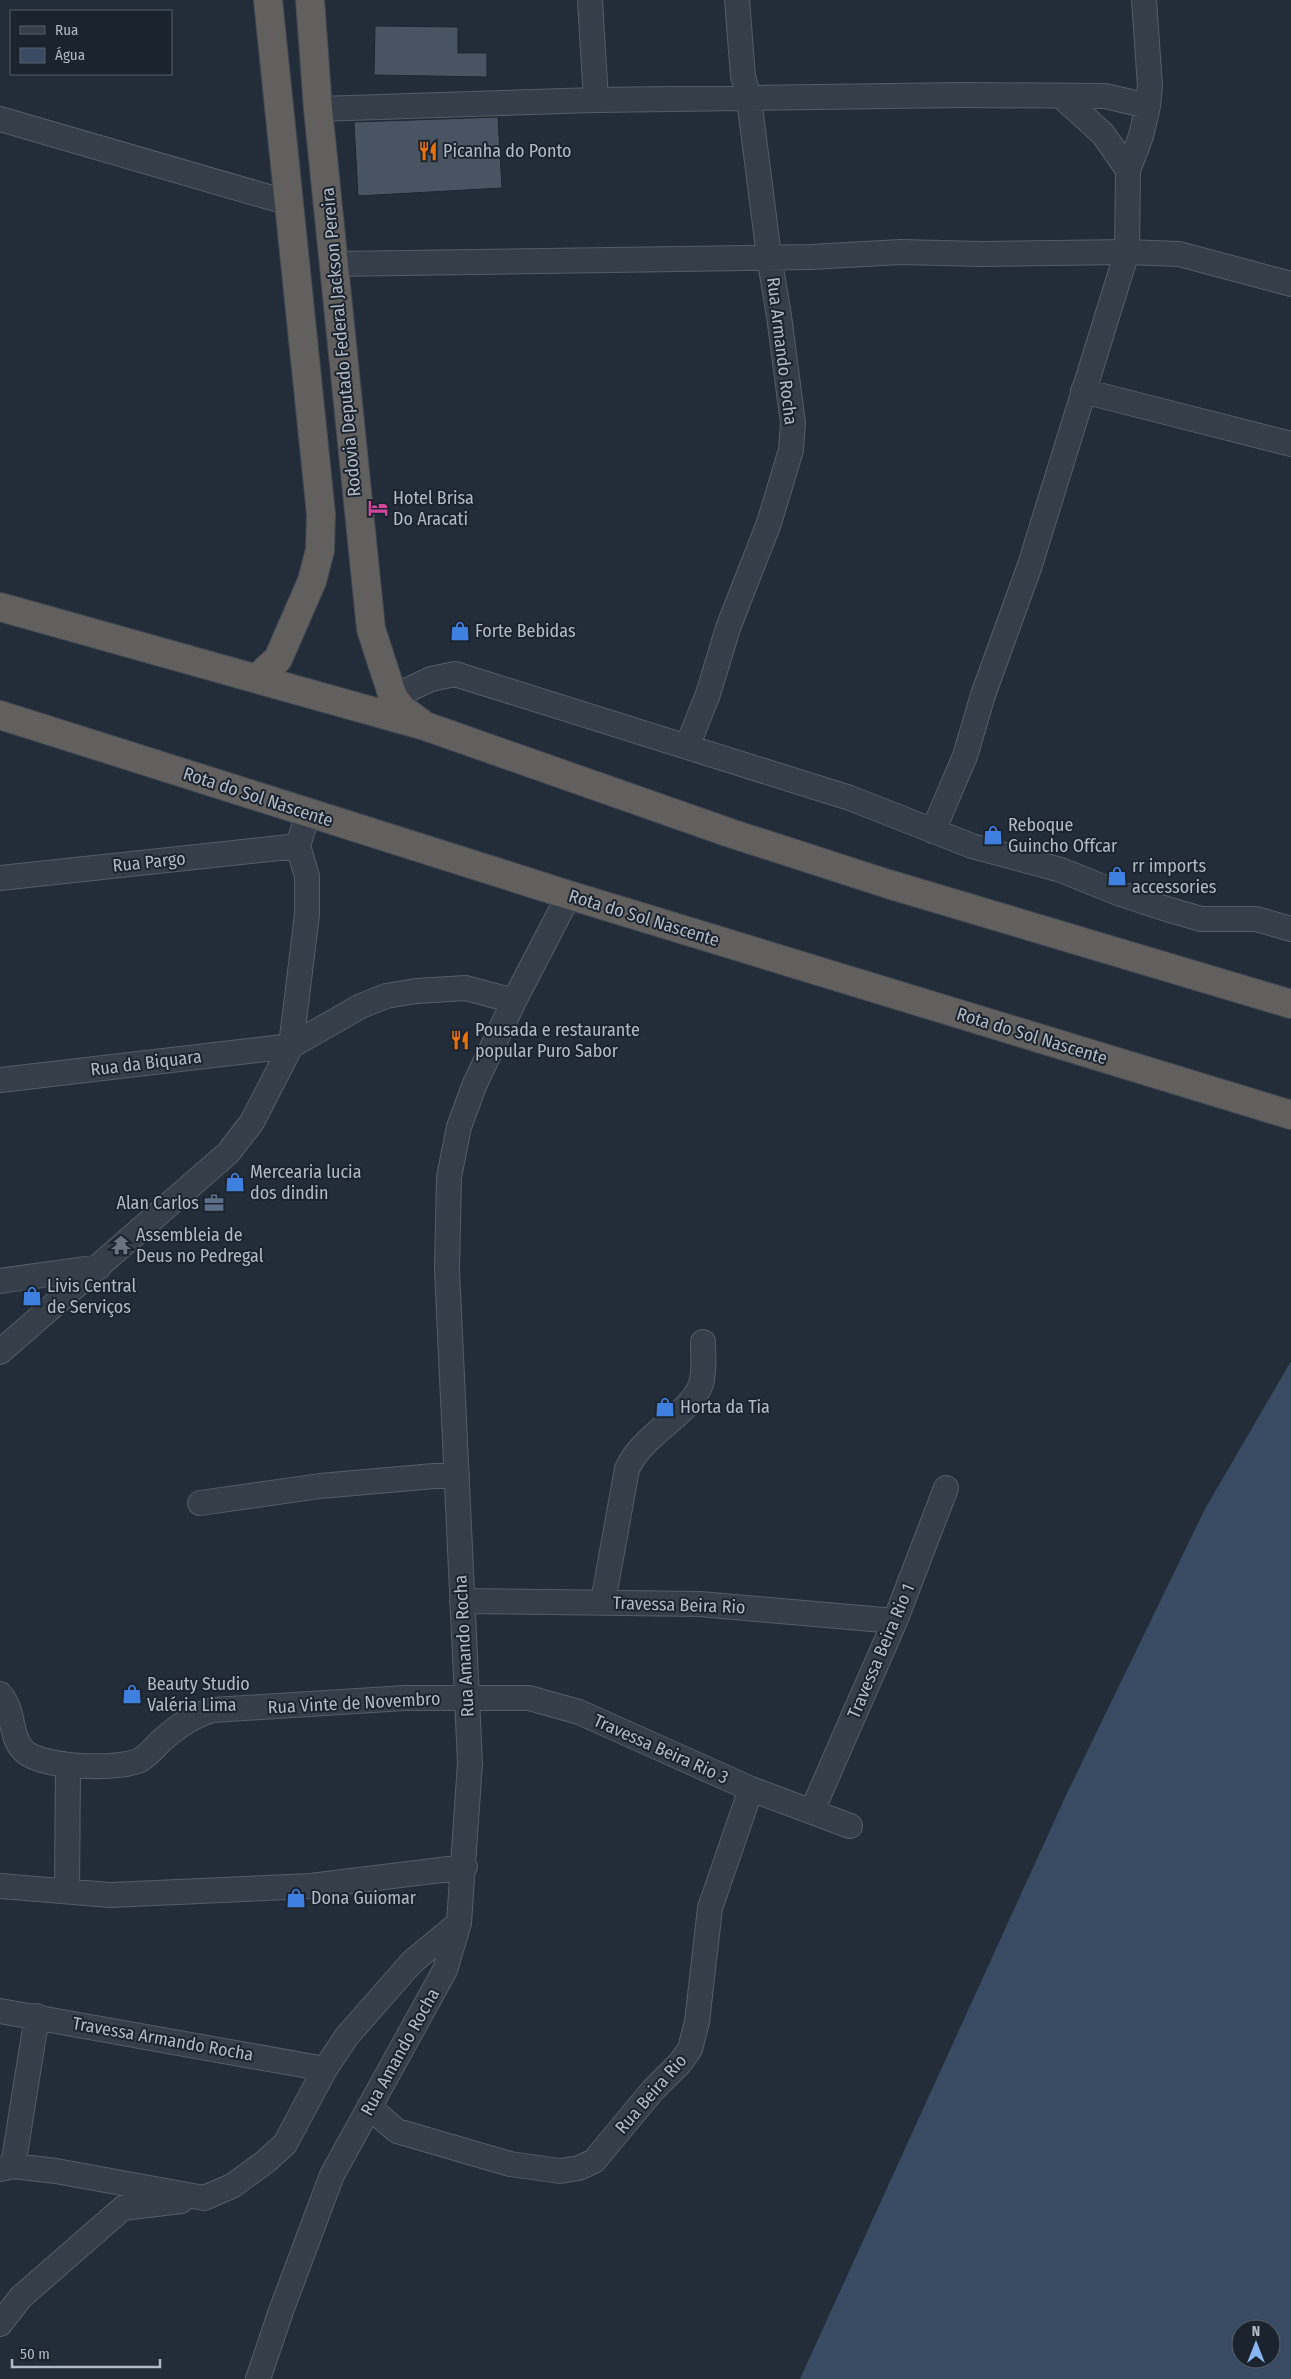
<svg xmlns="http://www.w3.org/2000/svg" width="1291" height="2379" font-family="'Fira Sans Condensed',sans-serif">
	<style>
		.water { fill: #394b62; fill-rule: evenodd }
		.building { fill: #495462; stroke: #1d2630 }
		.lines { fill: none; stroke-linecap: round; stroke-linejoin: round }
		.minor-casing { stroke: #545d67; stroke-width: 26 }
		.trunk-casing { stroke: #414a54; stroke-width: 30 }
		.minor { stroke: #363f49; stroke-width: 24 }
		.trunk { stroke: #62605e; stroke-width: 28 }
		.labels { text-anchor: middle; dominant-baseline: central; stroke-width: 4; stroke-linejoin: round; paint-order: stroke }
		.poi-label { font-size: 18px; fill: #b1bac5; stroke: #1b242e; text-anchor: start }
		.street-label { font-size: 18px; fill: #b1bac5; stroke: #1b242e }
	</style>
	<rect width="100%" height="100%" fill="#232d39"/>
	<path class="water" d="M 1291,1361 L 1291,2379 L 800,2379 L 1068,1791 L 1205,1509 ZM 1241,2329 L 1271,2329 L 1271,2359 L 1241,2359 Z"/>
	<path class="building" d="M 375,26 L 458,27 L 458,53 L 487,53 L 487,77 L 374,75 Z
		M 498,117 L 502,188 L 358,196 L 354,122 Z"/>
	<g class="lines">
		<defs>
			<path id="minor" d="M 590,0 L 596,100
				M 1061,96 L 1103,134 L 1128,170
				M 318,109 L 596,100 L 964,95 L 1105,96 L 1148,106
				M 0,119 L 289,203
				M 334,264 L 811,257 L 901,252 L 982,254 L 1127,252 L 1179,254 L 1291,284
				M 1083,391 L 1291,444
				M 393,697 L 431,679 L 455,674 L 850,798 L 972,846 L 1061,870 L 1118,893 L 1160,907 L 1201,919 L 1256,919 L 1291,929
				M 687,747 L 708,694 L 728,628 L 769,523 L 791,450 L 793,423 L 779,316 L 769,256 L 749,99 L 743,76 L 737,0
				M 933,831 L 965,756 L 983,695 L 1030,565 L 1127,252 L 1128,170 L 1141,136 L 1148,106 L 1150,86 L 1144,0
				M 0,878 L 298,846
				M 0,1080 L 291,1046 L 307,914 L 307,876 L 298,846 L 308,813
				M 0,1281 L 99,1267
				M 0,1352 L 228,1153 L 252,1122 L 291,1046 L 361,1006 L 386,996 L 416,991 L 466,988 L 514,1001
				M 200,1503 L 320,1486 L 457,1474
				M 462,1601 L 700,1604 L 895,1621
				M 603,1602 L 627,1469 C 642,1434 691,1414 701,1384 C 705,1371 703,1355 703,1342
				M 0,1694 C 15,1711 9,1735 23,1750 C 39,1768 115,1770 138,1761 C 147,1757 154,1748 161,1741 C 177,1727 192,1716 213,1710 L 405,1698 L 529,1698 L 579,1712 L 751,1789 L 850,1826
				M 812,1811 L 895,1621 L 946,1488
				M 0,1886 L 110,1895 L 311,1886 L 465,1867
				M 67,1891 L 68,1766
				M 0,2011 L 325,2069
				M 369,2107 L 397,2131 L 510,2164 L 560,2171 L 579,2168 L 594,2161 L 653,2090 L 680,2063 L 690,2049 L 697,2022 L 710,1908 L 751,1789
				M 13,2166 L 37,2016
				M 0,2169 L 13,2166 L 56,2171 L 204,2198 L 232,2186 L 265,2162 L 285,2144 L 325,2069 L 347,2036 L 412,1962 L 459,1923
				M 0,2324 L 21,2297 L 123,2208 L 181,2201
				M 258,2379 L 281,2311 L 332,2175 L 445,1970 L 459,1923 L 470,1763 L 447,1270 L 449,1177 L 459,1127 L 474,1086 L 514,1001 L 569,895"/>
			<path id="trunk" d="M 310,0 L 318,109 L 371,629 L 393,697 L 402,709 L 420,722
				M 0,607 L 425,726 L 730,833 L 888,884 L 1291,1004
				M 257,678 L 278,659 L 312,581 L 320,550 L 321,514 L 268,0
				M 0,715 L 569,895 L 1291,1115"/>
		</defs>
		<use href="#minor" class="minor-casing"/>
		<use href="#trunk" class="trunk-casing"/>
		<use href="#minor" class="minor"/>
		<use href="#trunk" class="trunk"/>
	</g>
	<defs>
		<symbol id="restaurant-bare" viewBox="-9 -9 18 18"><path d="M-5-6h1v4h1v-4h1v4h1v-4h1v5L-1.5 .5V6h-2V.5L-5-1ZM5-6V6H3V1.5H1.5Q1.5-4 5-6Z" fill="#e8710a" stroke="#1b242e" stroke-width="2.5" paint-order="stroke"/></symbol>
		<symbol id="hotel-bare" viewBox="-9 -9 18 18"><path d="M-6-4.5h1.5V1H6V5H4.5V3h-9V5H-6ZM-4 0a1.8 1.8 0 1 1 3.6 0ZM.5 0V-2.5h3Q6-2.5 6 0Z" fill="#d1479c" stroke="#1b242e" stroke-width="2.5" paint-order="stroke"/></symbol>
		<symbol id="shop-bare" viewBox="-9 -9 18 18"><path d="M-5-2.5h2.3a2.7 3.5 0 0 1 5.4 0H5L5.5 6h-11ZM-1.5-2.5h3a1.5 2.3 0 0 0-3 0Z" fill="#3f7fe0" stroke="#1b242e" stroke-width="2.5" paint-order="stroke"/></symbol>
		<symbol id="office-bare" viewBox="-9 -9 18 18"><path d="M-6-3h4V-5.5h4V-3h4V5H-6ZM-1-4.5V-3h2v-1.5ZM-6 0V1H6V0Z" fill="#5c6f8a" stroke="#1b242e" stroke-width="2.5" paint-order="stroke"/></symbol>
		<symbol id="temple-bare" viewBox="-9 -9 18 18"><path d="M0-6L5-2H3V0L6.5 2.5H4V6H1.5V3h-3V6H-4V2.5H-6.5L-3 0V-2H-5Z" fill="#6b7280" stroke="#1b242e" stroke-width="2.5" paint-order="stroke"/></symbol>
	</defs>
	<g fill-rule="evenodd">
		<use href="#restaurant-bare" x="414" y="137" width="28" height="28"/>
		<use href="#hotel-bare" x="364" y="494" width="28" height="28"/>
		<use href="#shop-bare" x="446" y="617" width="28" height="28"/>
		<use href="#shop-bare" x="979" y="821" width="28" height="28"/>
		<use href="#shop-bare" x="1103" y="862" width="28" height="28"/>
		<use href="#restaurant-bare" x="446" y="1026" width="28" height="28"/>
		<use href="#shop-bare" x="221" y="1168" width="28" height="28"/>
		<use href="#office-bare" x="200" y="1189" width="28" height="28"/>
		<use href="#temple-bare" x="107" y="1231" width="28" height="28"/>
		<use href="#shop-bare" x="18" y="1282" width="28" height="28"/>
		<use href="#shop-bare" x="651" y="1393" width="28" height="28"/>
		<use href="#shop-bare" x="118" y="1680" width="28" height="28"/>
		<use href="#shop-bare" x="282" y="1884" width="28" height="28"/>
	</g>
	<g class="labels">
		<g class="poi-label">
			<text x="443" y="151">Picanha do Ponto</text>
			<text x="393" y="498">Hotel Brisa<tspan x="393" dy="21">Do Aracati</tspan></text>
			<text x="475" y="631">Forte Bebidas</text>
			<text x="1008" y="825">Reboque<tspan x="1008" dy="21">Guincho Offcar</tspan></text>
			<text x="1132" y="866">rr imports<tspan x="1132" dy="21">accessories</tspan></text>
			<text x="475" y="1030">Pousada e restaurante<tspan x="475" dy="21">popular Puro Sabor</tspan></text>
			<text x="250" y="1172">Mercearia lucia<tspan x="250" dy="21">dos dindin</tspan></text>
			<text x="199" y="1203" text-anchor="end">Alan Carlos</text>
			<text x="136" y="1235">Assembleia de<tspan x="136" dy="21">Deus no Pedregal</tspan></text>
			<text x="47" y="1286">Livis Central<tspan x="47" dy="21">de Serviços</tspan></text>
			<text x="680" y="1407">Horta da Tia</text>
			<text x="147" y="1684">Beauty Studio<tspan x="147" dy="21">Valéria Lima</tspan></text>
			<text x="311" y="1898">Dona Guiomar</text>
		</g>
		<g class="street-label">
			<text transform="translate(341 342) rotate(-95)">Rodovia Deputado Federal Jackson Pereira</text>
			<text transform="translate(782 351) rotate(83)">Rua Armando Rocha</text>
			<text transform="translate(258 797) rotate(18)">Rota do Sol Nascente</text>
			<text transform="translate(149 862) rotate(-6)">Rua Pargo</text>
			<text transform="translate(644 918) rotate(17)">Rota do Sol Nascente</text>
			<text transform="translate(1032 1036) rotate(17)">Rota do Sol Nascente</text>
			<text transform="translate(146 1063) rotate(-7)">Rua da Biquara</text>
			<text transform="translate(679 1605) rotate(2)">Travessa Beira Rio</text>
			<text transform="translate(464 1646) rotate(-93)">Rua Amando Rocha</text>
			<text transform="translate(881 1651) rotate(-67)">Travessa Beira Rio 1</text>
			<text transform="translate(354 1703) rotate(-3)">Rua Vinte de Novembro</text>
			<text transform="translate(661 1749) rotate(24)">Travessa Beira Rio 3</text>
			<text transform="translate(163 2039) rotate(10)">Travessa Armando Rocha</text>
			<text transform="translate(400 2052) rotate(-61)">Rua Amando Rocha</text>
			<text transform="translate(651 2094) rotate(-49)">Rua Beira Rio</text>
		</g>
	</g>
	<rect x="10" y="10" width="162" height="65" fill="#1b242e" stroke="#57606a"/>
	<rect x="20" y="26" width="25" height="8" fill="#363f49" stroke="#57606a"/>
	<text x="55" y="35" font-size="15" fill="#b1bac5">Rua</text>
	<rect x="20" y="48" width="25" height="15" fill="#394b62" stroke="#57606a"/>
	<text x="55" y="60" font-size="15" fill="#b1bac5">Água</text>
	<g transform="translate(1256 2344)"><circle r="24" fill="#1b242e" stroke="#57606a"/>
	<path d="M0-4L9 19L0 12L-9 19Z" fill="#89b5f3"/>
	<text y="-8" font-size="14" font-weight="bold" text-anchor="middle" fill="#b1bac5">N</text>
	</g>
	<path d="M12 2359v8h148v-8" fill="none" stroke="#b1bac5" stroke-width="2.5"/>
	<text x="20" y="2359" font-size="15" fill="#b1bac5" stroke="#1b242e" stroke-width="4" paint-order="stroke">50 m</text>
</svg>
